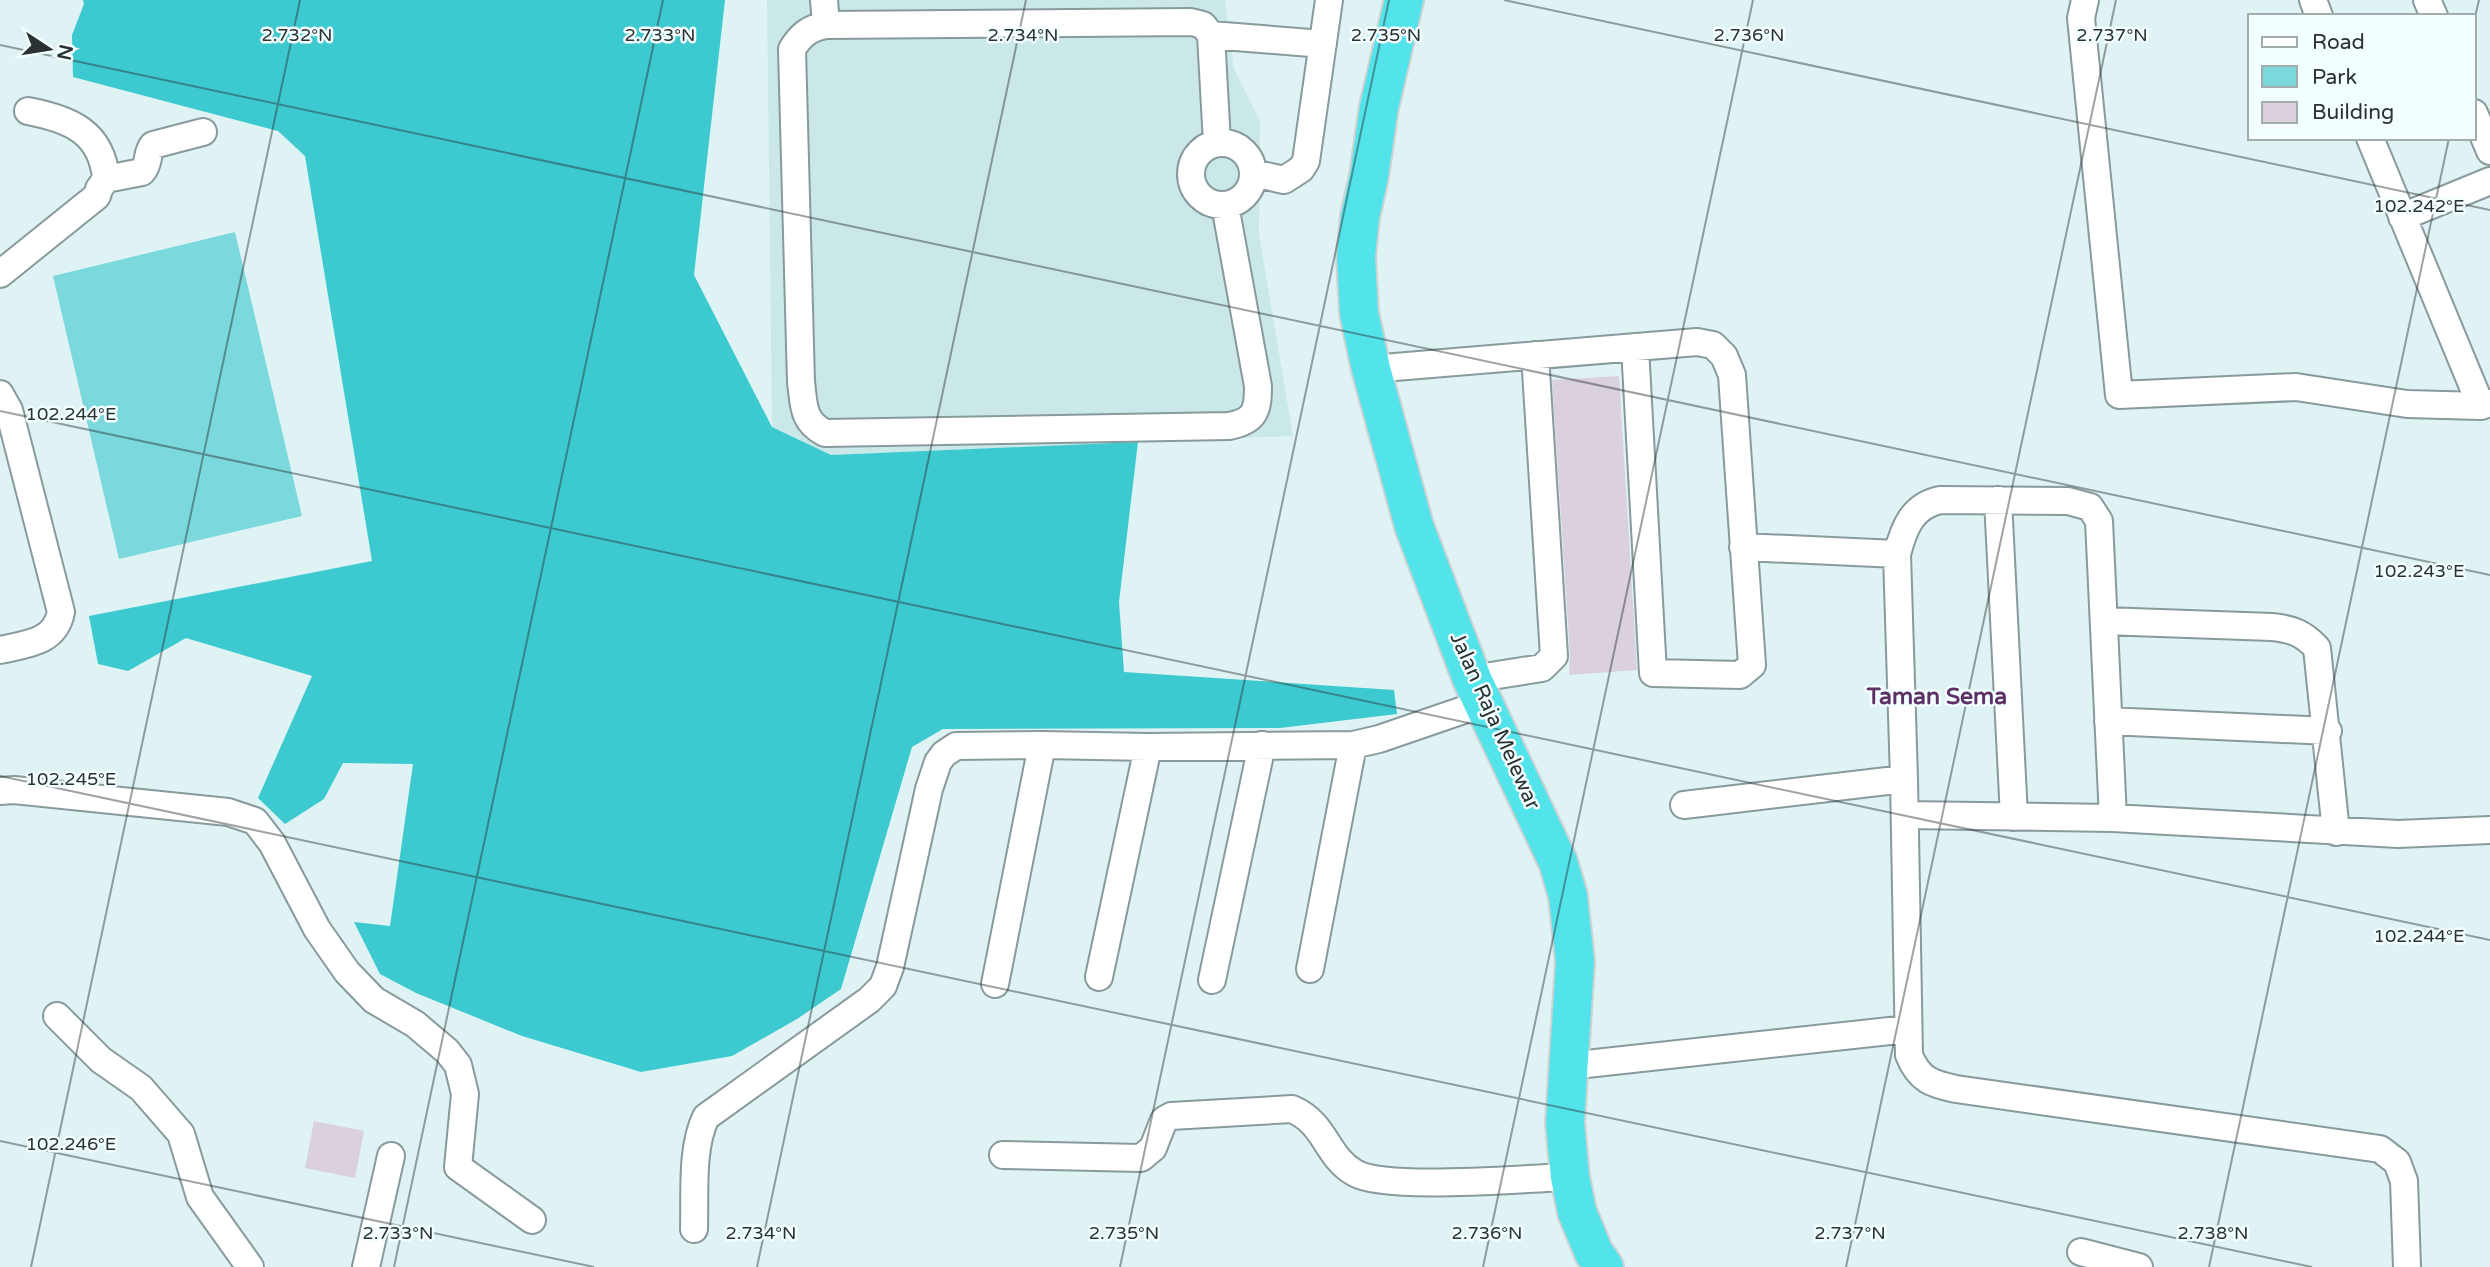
<svg xmlns="http://www.w3.org/2000/svg" width="2490" height="1267" font-family="'Varela Round',sans-serif">
	<style>
		.built { fill: #cbe8e9 }
		.green { fill: #7bd8dd }
		.forest { fill: #3ccad0 }
		.building { fill: #dbd0dd }
		.lines { fill: none; stroke-linecap: round; stroke-linejoin: round }
		.minor-casing { stroke: #889a9b; stroke-width: 30 }
		.highway-casing { stroke: #d0d2d2; stroke-width: 42 }
		.minor { stroke: #fff; stroke-width: 26 }
		.highway { stroke: #53e4eb; stroke-width: 38 }
		.ticks { fill: none; stroke: #2a3132; stroke-width: 2; stroke-opacity: 0.45 }
		.labels { text-anchor: middle; dominant-baseline: central; stroke-width: 5; stroke-linejoin: round; paint-order: stroke }
		.street-label { font-size: 21px; fill: #2a3132; stroke: #f2feff }
		.neighbourhood-label { font-size: 23px; font-weight: bold; fill: #5d3166; stroke: #f2feff }
		.ticks-label { font-size: 18px; text-anchor: middle; fill: #2a3132; stroke: #f2feff; stroke-width: 5; stroke-linejoin: round; paint-order: stroke }
	</style>
	<rect width="100%" height="100%" fill="#dff3f4"/>
	<path class="built" d="M 767,0 L 1225,0 L 1234,69 L 1260,121 L 1259,234 L 1293,436 L 831,455 L 772,427 Z"/>
	<path class="green" d="M 235,232 L 302,516 L 119,559 L 53,276 Z"/>
	<path class="forest" d="M 83,0 L 725,0 L 694,275 L 772,427 L 831,455 L 1138,442 L 1119,602 L 1124,672 L 1394,690 L 1397,714 L 1280,728 L 943,729 L 912,747 L 841,989 L 797,1019 L 732,1056 L 641,1072 L 522,1036 L 416,993 L 380,974 L 354,922 L 390,926 L 413,764 L 343,763 L 324,799 L 285,824 L 258,798 L 312,676 L 186,638 L 128,671 L 98,664 L 89,616 L 372,561 L 305,156 L 278,131 L 73,77 L 72,35 L 84,4 Z"/>
	<path class="building" d="M 1619,376 L 1637,670 L 1569,675 L 1570,655 L 1552,380 Z
		M 314,1121 L 364,1131 L 355,1178 L 305,1168 Z"/>
	<g class="lines">
		<defs>
			<path id="minor" d="M 824,0 L 826,25
				M 2085,0 L 2081,18 L 2119,395 L 2296,387 L 2407,404 L 2481,406
				M 2313,0 L 2319,16
				M 2427,0 L 2434,16
				M 1211,35 L 1323,44
				M 2474,113 L 2490,151
				M 2370,138 L 2481,406 L 2490,403
				M1191 174a31 31 0 1 1 62 0a31 31 0 1 1-62 0Z
				M 1217,143 L 1211,35 L 1203,25 L 1191,22 L 826,25 C 809,28 801,35 792,49 L 801,382 C 804,405 802,421 825,433 L 1229,426 C 1255,421 1258,411 1258,386 L 1225,205
				M 1253,173 L 1284,180 L 1301,169 L 1306,161 L 1329,0
				M 106,179 L 142,172 C 150,164 146,153 153,145 L 203,132
				M 2402,217 L 2490,181
				M 0,274 L 97,196 L 99,189 L 106,179 C 102,132 70,119 28,111
				M 1371,369 L 1697,342 L 1713,345 L 1724,356 L 1732,375 L 1752,665 L 1740,675 L 1653,673 L 1635,347
				M 0,394 L 9,410 L 61,612 C 55,643 26,644 0,650
				M 1998,500 L 2014,817
				M 1743,547 L 1897,554
				M 2104,621 L 2272,627 C 2292,629 2303,633 2317,648 L 2336,832
				M 1472,679 L 1542,668 L 1554,656 L 1535,355
				M 2108,721 L 2328,731
				M 0,791 L 14,790 L 228,812 L 255,821 L 272,843 L 317,929 L 347,972 L 374,1000 L 415,1024 L 447,1051 L 458,1065 L 465,1094 L 458,1167 L 532,1220
				M 1684,805 L 1904,779
				M 1905,815 L 2113,818 L 2398,834 L 2490,830
				M 2113,818 L 2099,521 L 2090,507 L 2068,501 L 1940,500 C 1912,506 1904,528 1897,554 L 1904,779 L 1909,1055 C 1919,1080 1932,1084 1956,1089 L 2380,1149 L 2397,1162 L 2404,1181 L 2407,1267
				M 1310,969 L 1353,745
				M 1099,977 L 1148,747
				M 1212,980 L 1262,745
				M 995,984 L 1042,745
				M 57,1016 L 101,1060 L 141,1088 L 181,1134 L 200,1197 L 250,1267
				M 1568,1066 L 1908,1029
				M 1003,1155 L 1141,1158 L 1153,1148 L 1164,1120 L 1171,1116 L 1292,1109 C 1327,1124 1325,1156 1355,1173 C 1386,1191 1528,1178 1570,1177
				M 694,1229 C 695,1194 691,1147 706,1117 L 869,1000 L 883,986 L 890,967 L 929,789 L 938,762 L 944,754 L 956,746 L 1042,745 L 1148,747 L 1353,745 L 1379,739 L 1484,703
				M 2081,1252 L 2139,1267
				M 366,1267 L 391,1156"/>
			<path id="highway" d="M 1404,0 L 1379,107 L 1369,176 L 1360,217 L 1356,256 L 1359,313 L 1371,369 L 1414,526 L 1472,679 L 1558,862 L 1568,896 L 1575,961 L 1565,1123 L 1570,1177 L 1577,1212 L 1594,1253 L 1604,1267"/>
		</defs>
		<use href="#minor" class="minor-casing"/>
		<use href="#highway" class="highway-casing"/>
		<use href="#minor" class="minor"/>
		<use href="#highway" class="highway"/>
	</g>
	<path class="ticks" d="M 1504,0 L 2490,210M 2474,21 L 2479,0M 0,45 L 2490,575M 0,411 L 2490,940M 0,776 L 2312,1267M 0,1141 L 594,1267M 31,1267 L 300,0M 394,1267 L 663,0M 757,1267 L 1026,0M 1120,1267 L 1389,0M 1483,1267 L 1753,0M 1846,1267 L 2116,0M 2209,1267 L 2449,138"/>
	<g class="labels">
		<g class="street-label">
			<text transform="translate(1495 721) rotate(66)">Jalan Raja Melewar</text>
		</g>
		<g class="neighbourhood-label">
			<text x="1937" y="697">Taman Sema</text>
		</g>
	</g>
	<g class="ticks-label">
		<text x="297" y="41">2.732°N</text>
		<text x="660" y="41">2.733°N</text>
		<text x="1023" y="41">2.734°N</text>
		<text x="1386" y="41">2.735°N</text>
		<text x="1749" y="41">2.736°N</text>
		<text x="2112" y="41">2.737°N</text>
		<text x="2419" y="212">102.242°E</text>
		<text x="71" y="420">102.244°E</text>
		<text x="2419" y="577">102.243°E</text>
		<text x="71" y="785">102.245°E</text>
		<text x="2419" y="942">102.244°E</text>
		<text x="71" y="1150">102.246°E</text>
		<text x="398" y="1239">2.733°N</text>
		<text x="761" y="1239">2.734°N</text>
		<text x="1124" y="1239">2.735°N</text>
		<text x="1487" y="1239">2.736°N</text>
		<text x="1850" y="1239">2.737°N</text>
		<text x="2213" y="1239">2.738°N</text>
	</g>
	<rect x="2248" y="14" width="228" height="126" fill="#f2feff" stroke="#a2acad" stroke-width="2"/>
	<rect x="2262" y="37" width="35" height="10" fill="#ffffff" stroke="#a2acad" stroke-width="2"/>
	<text x="2312" y="49" font-size="21" fill="#2a3132">Road</text>
	<rect x="2262" y="66" width="35" height="21" fill="#7bd8dd" stroke="#a2acad" stroke-width="2"/>
	<text x="2312" y="84" font-size="21" fill="#2a3132">Park</text>
	<rect x="2262" y="102" width="35" height="21" fill="#dbd0dd" stroke="#a2acad" stroke-width="2"/>
	<text x="2312" y="119" font-size="21" fill="#2a3132">Building</text>
	<g transform="translate(49 49) rotate(102)" stroke="#f2feff" stroke-width="5" paint-order="stroke">
	<path d="M0-5L12 26L0 18L-12 26Z" fill="#2a3132"/>
	<text y="-10" font-size="19" font-weight="bold" text-anchor="middle" fill="#2a3132">N</text>
	</g>
</svg>
